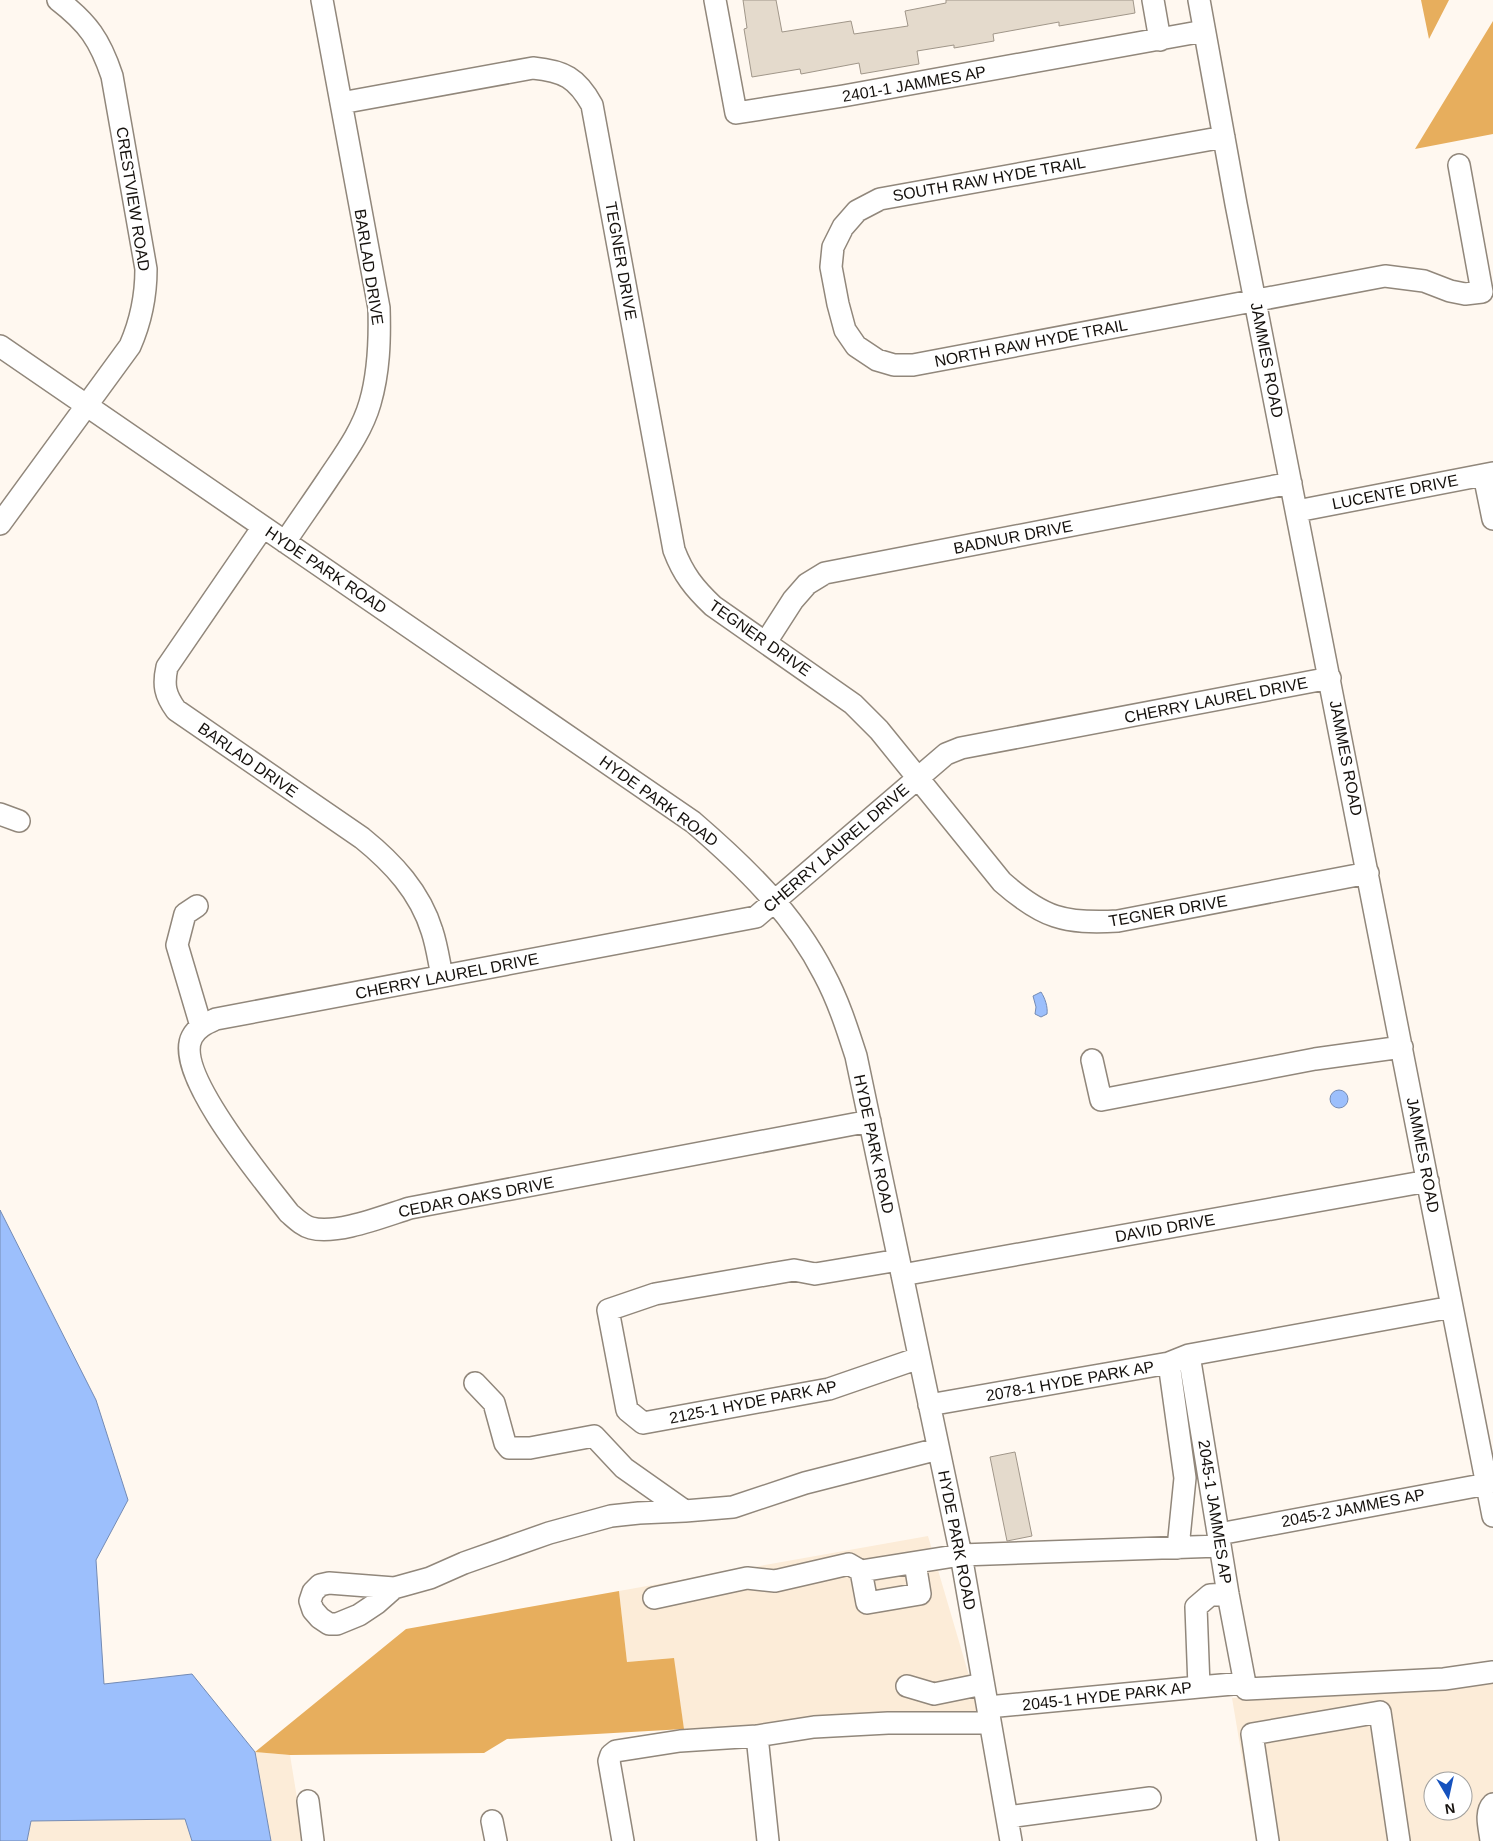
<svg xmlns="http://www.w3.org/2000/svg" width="1493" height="1841" font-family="Arial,sans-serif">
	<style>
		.built { fill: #fcecd8; fill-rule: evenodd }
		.forest { fill: #e7ae5d }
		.water { fill: #9cbffc; stroke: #748bb4 }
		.building { fill: #e4dacc; stroke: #a09689 }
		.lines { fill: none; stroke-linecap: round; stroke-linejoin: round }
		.minor-casing { stroke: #91877b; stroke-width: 24 }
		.minor { stroke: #fff; stroke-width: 21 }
		.labels { text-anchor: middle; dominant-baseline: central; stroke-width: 4.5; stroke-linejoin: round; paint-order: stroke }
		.street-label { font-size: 16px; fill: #15110d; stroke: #fff }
	</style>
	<rect width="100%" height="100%" fill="#fff8f0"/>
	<path class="built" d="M 928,1536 L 980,1713 L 684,1729 L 673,1658 L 627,1662 L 619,1591 Z
		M 1493,1684 L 1493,1841 L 1256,1841 L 1232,1698 ZM 1433,1781 L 1463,1781 L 1463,1811 L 1433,1811 Z
		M 255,1752 L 290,1755 L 304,1841 L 271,1841 Z
		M 185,1819 L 192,1841 L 27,1841 L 31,1821 Z"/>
	<path class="forest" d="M 1421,0 L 1449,0 L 1429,39 Z
		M 1493,21 L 1493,134 L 1415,149 Z
		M 619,1591 L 627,1662 L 674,1658 L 684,1729 L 507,1739 L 484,1753 L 290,1755 L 255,1752 L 406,1629 Z"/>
	<path class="water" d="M 1041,992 C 1045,998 1048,1007 1047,1014 L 1041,1017 L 1035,1014 L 1036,1007 L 1033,996 Z
		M1330 1099a9 9 0 1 1 18 0a9 9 0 1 1-18 0Z
		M 0,1210 L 96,1400 L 128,1500 L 96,1560 L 104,1684 L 192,1674 L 255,1752 L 271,1841 L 192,1841 L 185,1819 L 31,1821 L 27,1841 L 0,1841 Z"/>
	<path class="building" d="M 743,0 L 776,0 L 782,32 L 851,21 L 854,34 L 908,26 L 905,11 L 946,3 L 946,0 L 1133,0 L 1135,13 L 1059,26 L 1059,22 L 993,34 L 994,41 L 954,48 L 954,45 L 917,51 L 919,64 L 861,74 L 859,63 L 801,74 L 800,69 L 752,77 L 744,29 L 747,28 Z
		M 1015,1452 L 1032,1536 L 1007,1541 L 990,1457 Z"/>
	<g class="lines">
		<defs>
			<path id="minor" d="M 715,0 L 736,113 L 843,96 L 1204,31
				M 1153,0 L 1160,40
				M 1199,0 L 1236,204 L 1493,1516
				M 341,103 L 533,68 C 564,71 577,78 592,105 L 674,550 C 683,574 694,588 713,606 L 853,704 L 879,730 L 1002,882 C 1043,918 1064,924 1118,921 L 1368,873
				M 1224,137 L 880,199 L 857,211 L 843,227 L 833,247 L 831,267 L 838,304 L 845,330 L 856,346 L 877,360 L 894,365 L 913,365 L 1385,276 L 1424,281 L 1450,291 L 1465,294 L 1482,292 L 1459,165
				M 0,346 L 693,822 C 744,866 793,913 824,974 C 838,1000 847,1028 856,1056 L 961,1555 L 1011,1841
				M 1484,475 L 1493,519
				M 1297,511 L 1493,473
				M 0,524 L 130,346 C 141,321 146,296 146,269 L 112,76 C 100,40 88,23 58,0
				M 263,527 L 167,667 C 163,685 165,695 176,710 L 362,838 C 393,863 420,892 432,931 C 437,946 439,962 442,976
				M 285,542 C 299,521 314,500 328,479 C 344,455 362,431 370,403 C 379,372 380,341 379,308 L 322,0
				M 766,642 L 793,600 L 807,584 L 825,573 L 1291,483
				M 0,814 L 19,821
				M 197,906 L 185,914 L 177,945 L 201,1026
				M 1092,1060 L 1101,1100 L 1315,1059 L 1402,1047
				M 870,1121 L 410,1208 C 384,1216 337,1235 311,1228 C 303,1226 296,1219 289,1213 C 266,1183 173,1073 192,1037 C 197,1027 207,1023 216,1019 L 756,917 L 946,754 L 961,748 L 1330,678
				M 899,1260 L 815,1274 L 794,1270 L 655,1294 L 608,1310 L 627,1410 L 643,1423 L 665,1419 L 829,1389 L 919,1358
				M 902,1275 L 1428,1181
				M 1452,1307 L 1189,1355 L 1228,1594 L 1246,1689 L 1444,1679 L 1493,1672
				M 1169,1363 L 1185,1478 L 1178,1548
				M 475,1383 L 494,1403 L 505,1443 L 509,1448 L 530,1448 L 594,1436 L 624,1468 L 685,1511 L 733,1507 L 805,1483 L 938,1449
				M 929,1405 L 1169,1363 L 1189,1355
				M 1219,1534 L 1487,1484
				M 915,1563 L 920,1594 L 867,1603 L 861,1571 L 961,1555 L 1220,1546
				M 394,1588 L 329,1583 L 320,1585 L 313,1592 L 310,1601 L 313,1610 L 320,1618 L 329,1624 L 337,1624 L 359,1615 L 377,1603 L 394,1588 L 430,1578 L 464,1563 L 549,1533 L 611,1516 L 639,1513 L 685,1511
				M 654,1598 L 747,1578 L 775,1581 L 849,1564 L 861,1571
				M 907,1686 L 934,1694 L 983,1684
				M 1199,1687 L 1244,1683
				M 988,1707 L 1199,1687 L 1196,1607 L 1210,1595 L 1228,1594
				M 757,1736 L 768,1841
				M 308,1801 L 313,1841
				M 1007,1817 L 1150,1798
				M 492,1821 L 496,1841
				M 623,1841 L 609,1761 L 611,1755 L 616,1751 L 680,1741 L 757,1736 L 814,1727 L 888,1723 L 990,1723
				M 1268,1841 L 1252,1734 L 1380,1712 L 1399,1841
				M 1491,1841 C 1490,1829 1484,1813 1493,1804"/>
		</defs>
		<use href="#minor" class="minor-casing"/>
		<use href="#minor" class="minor"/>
	</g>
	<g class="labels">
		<g class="street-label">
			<text transform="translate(914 84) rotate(-10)">2401-1 JAMMES AP</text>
			<text transform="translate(989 179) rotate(-10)">SOUTH RAW HYDE TRAIL</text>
			<text transform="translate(133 199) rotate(81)">CRESTVIEW ROAD</text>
			<text transform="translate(621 261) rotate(80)">TEGNER DRIVE</text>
			<text transform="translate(369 267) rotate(81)">BARLAD DRIVE</text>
			<text transform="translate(1031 343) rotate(-11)">NORTH RAW HYDE TRAIL</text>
			<text transform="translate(1267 360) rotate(79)">JAMMES ROAD</text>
			<text transform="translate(1395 492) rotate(-11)">LUCENTE DRIVE</text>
			<text transform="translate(1013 537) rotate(-11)">BADNUR DRIVE</text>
			<text transform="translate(326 570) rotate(34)">HYDE PARK ROAD</text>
			<text transform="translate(760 638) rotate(35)">TEGNER DRIVE</text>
			<text transform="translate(1216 700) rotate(-11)">CHERRY LAUREL DRIVE</text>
			<text transform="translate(1346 758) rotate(79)">JAMMES ROAD</text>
			<text transform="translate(248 760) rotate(35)">BARLAD DRIVE</text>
			<text transform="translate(659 801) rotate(36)">HYDE PARK ROAD</text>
			<text transform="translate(836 848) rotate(-41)">CHERRY LAUREL DRIVE</text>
			<text transform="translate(1168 911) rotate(-10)">TEGNER DRIVE</text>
			<text transform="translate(447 976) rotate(-11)">CHERRY LAUREL DRIVE</text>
			<text transform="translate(874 1144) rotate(78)">HYDE PARK ROAD</text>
			<text transform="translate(1423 1155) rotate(79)">JAMMES ROAD</text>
			<text transform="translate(476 1197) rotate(-11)">CEDAR OAKS DRIVE</text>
			<text transform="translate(1165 1228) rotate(-10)">DAVID DRIVE</text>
			<text transform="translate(1070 1381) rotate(-10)">2078-1 HYDE PARK AP</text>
			<text transform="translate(753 1402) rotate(-11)">2125-1 HYDE PARK AP</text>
			<text transform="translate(1353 1508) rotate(-11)">2045-2 JAMMES AP</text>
			<text transform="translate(1215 1512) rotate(81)">2045-1 JAMMES AP</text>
			<text transform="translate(957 1540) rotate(79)">HYDE PARK ROAD</text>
			<text transform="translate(1107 1696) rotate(-6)">2045-1 HYDE PARK AP</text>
		</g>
	</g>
	<g transform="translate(1448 1796) rotate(171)"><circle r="24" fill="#ffffff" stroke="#a1a09e"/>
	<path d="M0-4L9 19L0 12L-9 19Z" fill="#1552be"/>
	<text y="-8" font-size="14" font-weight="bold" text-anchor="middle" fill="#15110d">N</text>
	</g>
</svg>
